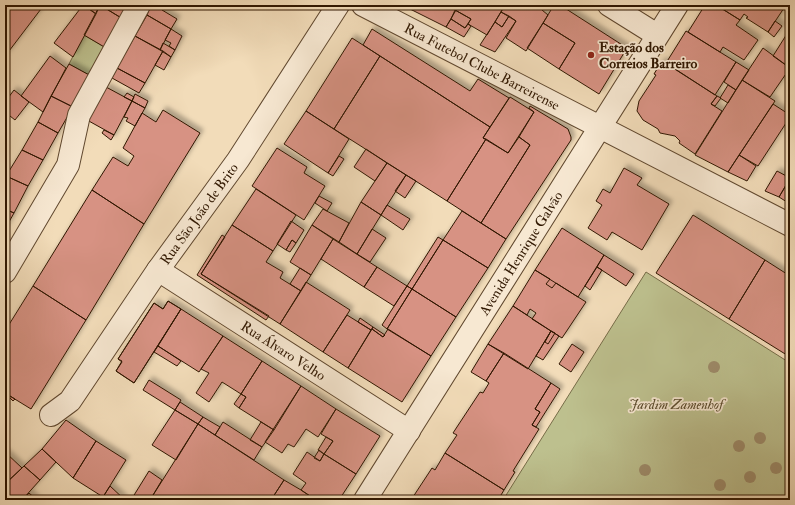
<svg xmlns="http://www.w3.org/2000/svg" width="795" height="505" font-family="'IM FELL Double Pica',serif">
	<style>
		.green { fill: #bdc08e; stroke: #766c48 }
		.building { fill: #d79283; stroke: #301701; filter: url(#shadow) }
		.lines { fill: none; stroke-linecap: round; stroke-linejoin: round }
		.street-casing { stroke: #60482f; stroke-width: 24 }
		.street { stroke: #f7e8d2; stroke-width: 22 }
		.tree { fill: #9e8c6b }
		.poi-dot { fill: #8f2418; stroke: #f7e8d2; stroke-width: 1.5 }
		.labels { text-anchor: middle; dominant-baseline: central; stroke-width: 3.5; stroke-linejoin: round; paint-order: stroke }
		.poi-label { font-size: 14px; font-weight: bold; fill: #301701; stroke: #f7e8d2; text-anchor: start }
		.street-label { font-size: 14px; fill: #301701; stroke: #f7e8d2 }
		.park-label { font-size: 14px; font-style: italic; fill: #5a4a2b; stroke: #f7e8d2 }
	</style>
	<defs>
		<filter id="shadow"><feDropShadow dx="3.5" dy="-3.5" stdDeviation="2" flood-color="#0004"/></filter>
	</defs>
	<rect width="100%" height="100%" fill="#f2dcb9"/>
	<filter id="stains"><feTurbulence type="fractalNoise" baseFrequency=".005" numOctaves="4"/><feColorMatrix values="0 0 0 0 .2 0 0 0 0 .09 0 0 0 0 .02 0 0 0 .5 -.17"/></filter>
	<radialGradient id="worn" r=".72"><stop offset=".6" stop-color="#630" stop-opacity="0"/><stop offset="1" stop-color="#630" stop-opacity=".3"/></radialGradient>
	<path class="green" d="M 84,35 L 106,48 L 91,76 L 69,64 Z
		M 646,272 L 790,363 L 790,500 L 503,500 Z"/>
	<path class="building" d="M 5,5 L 44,5 L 6,55 L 5,54 Z
		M 83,5 L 96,14 L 73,57 L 54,43 Z
		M 85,5 L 100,5 L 96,14 Z
		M 100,5 L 123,19 L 106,48 L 84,35 Z
		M 100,5 L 130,5 L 123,19 Z
		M 151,5 L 164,5 L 162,10 L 177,19 L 171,29 L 147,15 Z
		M 402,5 L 412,5 L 410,9 Z
		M 412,5 L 459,5 L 446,27 L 410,9 Z
		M 459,5 L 505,5 L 487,35 L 468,24 L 471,19 L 455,10 Z
		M 505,5 L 545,5 L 542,10 L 548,15 L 526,51 L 506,38 L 516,21 L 501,12 Z
		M 554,5 L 560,5 L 627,48 L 599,94 L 559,69 L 575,43 L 543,23 Z
		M 705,5 L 716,5 L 740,20 L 736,25 L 758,40 L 744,60 L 723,47 L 720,52 L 688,32 Z
		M 716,5 L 786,5 L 768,32 L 746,18 L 748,17 L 744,14 L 740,20 Z
		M 455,10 L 471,19 L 465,28 L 451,19 Z
		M 501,12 L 509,16 L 502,27 L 495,22 Z
		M 147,15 L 171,29 L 160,50 L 135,36 Z
		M 509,16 L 516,21 L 495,52 L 480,45 L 495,22 L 502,27 Z
		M 451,19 L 465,28 L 468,24 L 471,26 L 464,37 L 446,27 Z
		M 775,21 L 782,26 L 774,37 L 768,32 Z
		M 543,23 L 575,43 L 559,69 L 527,48 Z
		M 171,29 L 182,36 L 175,50 L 169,46 L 171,43 L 165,40 Z
		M 372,29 L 470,91 L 478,79 L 509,98 L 490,127 L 363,45 Z
		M 790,29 L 790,68 L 773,56 Z
		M 686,31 L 736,62 L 715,95 L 666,63 Z
		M 135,36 L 163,51 L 145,83 L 117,68 Z
		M 352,38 L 380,56 L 334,129 L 306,111 Z
		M 163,43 L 175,50 L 171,57 L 160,50 Z
		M 763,48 L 790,68 L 770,97 L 742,80 Z
		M 163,51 L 171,57 L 164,70 L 155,65 Z
		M 50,56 L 66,68 L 43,112 L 21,96 Z
		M 380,56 L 490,127 L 483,138 L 486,139 L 447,201 L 334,129 Z
		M 662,61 L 717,96 L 711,104 L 722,111 L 695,154 L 679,143 L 680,141 L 675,136 L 660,133 L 658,129 L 643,120 L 637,111 L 639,101 L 656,75 L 654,74 Z
		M 736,62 L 749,70 L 736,90 L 724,82 Z
		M 69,64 L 91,76 L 73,107 L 51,96 Z
		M 117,68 L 145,83 L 139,93 L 112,78 Z
		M 742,80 L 775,101 L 728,172 L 695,155 Z
		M 728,85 L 736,90 L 728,103 L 720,98 Z
		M 106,87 L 132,101 L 114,135 L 87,120 Z
		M 14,90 L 29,102 L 15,120 L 5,112 L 5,102 Z
		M 127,93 L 134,97 L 132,101 L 124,97 Z
		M 135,94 L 148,101 L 145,108 L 132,101 Z
		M 51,96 L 73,107 L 58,133 L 38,122 Z
		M 717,96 L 721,98 L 715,106 L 711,104 Z
		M 510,97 L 534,112 L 508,153 L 483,138 Z
		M 132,101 L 145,108 L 135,126 L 126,121 L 128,118 L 124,117 Z
		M 773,104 L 790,115 L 790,117 L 758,166 L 739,155 Z
		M 530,106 L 568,129 L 571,137 L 571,140 L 506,239 L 481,223 L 530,145 L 519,137 L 534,112 L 529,108 Z
		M 163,110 L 200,133 L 144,224 L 92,190 L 113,157 L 128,166 L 134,156 L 123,148 L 142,113 L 156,122 Z
		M 306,111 L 349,139 L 328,173 L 284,144 Z
		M 38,122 L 58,133 L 43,160 L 22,150 Z
		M 104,130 L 114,135 L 111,140 L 102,133 Z
		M 519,137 L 530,145 L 481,223 L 447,201 L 486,139 L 508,153 Z
		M 277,148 L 307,167 L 304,173 L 325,186 L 304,220 L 252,186 Z
		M 366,149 L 387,163 L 375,181 L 354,167 Z
		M 22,150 L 43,160 L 28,186 L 6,176 Z
		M 739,155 L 756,166 L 747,181 L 728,172 Z
		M 339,156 L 344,159 L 333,176 L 328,173 Z
		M 387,163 L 406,175 L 381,215 L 361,202 Z
		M 624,168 L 642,178 L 637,185 L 669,204 L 642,250 L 612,232 L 607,240 L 588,228 L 602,205 L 596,201 L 603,189 L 610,193 Z
		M 790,169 L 790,178 L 786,176 Z
		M 777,171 L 790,178 L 779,197 L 765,191 Z
		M 406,175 L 416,181 L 405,198 L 395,191 Z
		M 6,176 L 28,186 L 14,213 L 5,209 Z
		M 790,179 L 790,204 L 779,197 Z
		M 256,189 L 296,215 L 273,251 L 232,225 Z
		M 92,190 L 144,224 L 86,320 L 33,286 Z
		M 319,196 L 332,203 L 327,211 L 315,203 Z
		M 361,202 L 381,215 L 357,254 L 339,242 Z
		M 387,205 L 410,219 L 403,230 L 381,215 Z
		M 5,209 L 14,213 L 5,229 Z
		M 323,209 L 349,223 L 339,242 L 312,225 Z
		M 462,211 L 506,239 L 488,268 L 443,240 Z
		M 693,215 L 765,260 L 729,319 L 656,273 Z
		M 291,221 L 304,230 L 296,243 L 292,240 L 286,250 L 277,244 Z
		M 232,225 L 273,251 L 266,262 L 283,272 L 280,278 L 301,291 L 280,324 L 201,274 Z
		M 312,225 L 333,239 L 311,275 L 290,262 Z
		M 562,228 L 604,255 L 578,297 L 556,283 L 552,288 L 546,284 L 550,279 L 535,270 Z
		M 372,229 L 386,238 L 370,262 L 357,254 Z
		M 222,235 L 225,237 L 201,274 L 269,316 L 266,320 L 197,275 Z
		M 438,237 L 443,240 L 412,289 L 407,286 Z
		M 333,239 L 377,267 L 364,287 L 321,259 Z
		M 292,240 L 296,243 L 290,252 L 286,250 Z
		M 443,240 L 488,268 L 456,317 L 412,289 Z
		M 604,255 L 634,274 L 626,286 L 597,267 Z
		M 765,260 L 790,276 L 790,357 L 729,319 Z
		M 377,267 L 407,286 L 394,306 L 364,287 Z
		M 597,267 L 602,270 L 590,290 L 585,286 Z
		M 300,268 L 311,275 L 301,291 L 290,284 Z
		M 535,270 L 586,302 L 562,338 L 532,319 L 536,313 L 530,309 L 527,315 L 513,306 Z
		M 306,282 L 350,310 L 323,352 L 280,324 Z
		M 33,286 L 86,320 L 31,409 L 5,393 L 5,331 Z
		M 407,286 L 412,289 L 387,329 L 382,325 Z
		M 412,289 L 456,317 L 431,356 L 387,329 Z
		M 168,301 L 181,309 L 134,383 L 116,371 L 122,361 L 118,359 L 154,303 L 163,309 Z
		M 168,301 L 181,309 L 134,383 L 116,371 L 122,362 L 118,359 L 154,303 L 163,309 Z
		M 513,306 L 551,331 L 528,369 L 488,344 Z
		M 181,309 L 223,336 L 199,372 L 158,346 Z
		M 347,315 L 371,330 L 348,368 L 323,352 Z
		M 360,318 L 373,327 L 371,330 L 358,322 Z
		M 373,327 L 385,335 L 383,337 L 372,329 Z
		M 372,329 L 383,337 L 388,329 L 431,356 L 402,402 L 348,368 Z
		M 551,331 L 559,336 L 543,360 L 536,356 Z
		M 551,331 L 555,333 L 548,344 L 545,342 Z
		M 223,336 L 262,361 L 241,394 L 222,382 L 209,402 L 196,393 L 209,373 L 201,369 Z
		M 488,344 L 504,353 L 486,381 L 471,372 Z
		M 572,344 L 584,352 L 571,372 L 559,364 Z
		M 158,346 L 181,361 L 177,366 L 154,352 Z
		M 504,353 L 551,383 L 535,409 L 540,412 L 532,425 L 539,429 L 513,471 L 515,472 L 504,490 L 445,453 L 457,435 L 453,433 L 480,392 L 483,393 L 489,383 L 486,381 Z
		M 262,361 L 301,386 L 274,430 L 239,408 L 246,397 L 241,394 Z
		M 149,380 L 181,400 L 175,410 L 143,390 Z
		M 551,383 L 560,389 L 536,427 L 532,425 L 540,412 L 535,409 Z
		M 301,386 L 336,409 L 318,437 L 306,429 L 294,447 L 288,444 L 282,453 L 265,442 Z
		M 5,393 L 15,399 L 13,401 L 10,398 L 5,403 Z
		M 241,394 L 246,397 L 239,408 L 234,404 Z
		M 180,402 L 203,417 L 198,424 L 175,410 Z
		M 336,409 L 380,436 L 356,474 L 324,454 L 333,441 L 321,434 Z
		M 175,410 L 198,424 L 176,460 L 152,445 Z
		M 203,417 L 220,427 L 215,435 L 198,424 Z
		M 66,420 L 96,441 L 73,478 L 42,449 Z
		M 223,422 L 262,447 L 254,460 L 215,435 Z
		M 261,422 L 274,430 L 262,447 L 250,440 Z
		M 198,424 L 284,480 L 271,500 L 150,500 Z
		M 326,437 L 333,441 L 324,454 L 318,450 Z
		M 96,441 L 126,460 L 103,497 L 73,478 Z
		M 42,449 L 56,462 L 40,480 L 24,466 Z
		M 319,450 L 324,454 L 320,461 L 314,458 Z
		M 5,452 L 22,468 L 5,484 Z
		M 307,452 L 320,461 L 324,454 L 356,474 L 339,500 L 316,500 L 301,490 L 306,483 L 293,474 Z
		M 445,453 L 504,490 L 498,500 L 411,500 L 432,468 L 435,470 Z
		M 24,466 L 40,480 L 22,500 L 5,500 L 5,484 Z
		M 149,471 L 162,480 L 150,500 L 131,500 Z
		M 284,480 L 301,490 L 316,500 L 271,500 Z
		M 110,486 L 125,500 L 106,500 L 103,497 Z
		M 29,493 L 37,500 L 22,500 Z"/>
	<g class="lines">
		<defs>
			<g id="street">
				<path id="s1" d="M 363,5 L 790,225"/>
				<path d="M 609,5 L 657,35"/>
				<path id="s2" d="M 158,270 L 409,431"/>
				<path d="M 5,272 L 68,165 L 79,115 L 139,5"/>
				<path id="s3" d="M 51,415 L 70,401 L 158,270 L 238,160 L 338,5"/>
				<path id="s4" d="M 365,500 L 677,5"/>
			</g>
		</defs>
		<use href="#street" class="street-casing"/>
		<use href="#street" class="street"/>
	</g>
	<g class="tree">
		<circle cx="714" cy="367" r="6"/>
		<circle cx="760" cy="438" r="6"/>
		<circle cx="739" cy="446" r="6"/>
		<circle cx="776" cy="468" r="6"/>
		<circle cx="645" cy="470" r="6"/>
		<circle cx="750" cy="477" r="6"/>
		<circle cx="720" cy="485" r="6"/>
	</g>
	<circle class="poi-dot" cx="591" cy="55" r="4"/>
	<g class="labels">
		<g class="poi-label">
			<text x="599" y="47">Estação dos<tspan x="599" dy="16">Correios Barreiro</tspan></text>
		</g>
		<g class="street-label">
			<text stroke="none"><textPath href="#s1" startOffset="134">Rua Futebol Clube Barreirense</textPath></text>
			<text stroke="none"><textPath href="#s3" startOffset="251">Rua São João de Brito</textPath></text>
			<text stroke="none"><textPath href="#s4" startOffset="292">Avenida Henrique Galvão</textPath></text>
			<text stroke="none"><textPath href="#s2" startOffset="149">Rua Álvaro Velho</textPath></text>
		</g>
		<g class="park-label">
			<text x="676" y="404">Jardim Zamenhof</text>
		</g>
	</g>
	<rect width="795" height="505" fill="none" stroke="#f2dcb9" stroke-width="20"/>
	<rect x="6" y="6" width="783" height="493" fill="none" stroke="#301701" stroke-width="2"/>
	<rect x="10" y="10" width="775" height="485" fill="none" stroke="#301701"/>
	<rect width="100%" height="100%" filter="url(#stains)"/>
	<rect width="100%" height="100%" fill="url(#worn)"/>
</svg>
